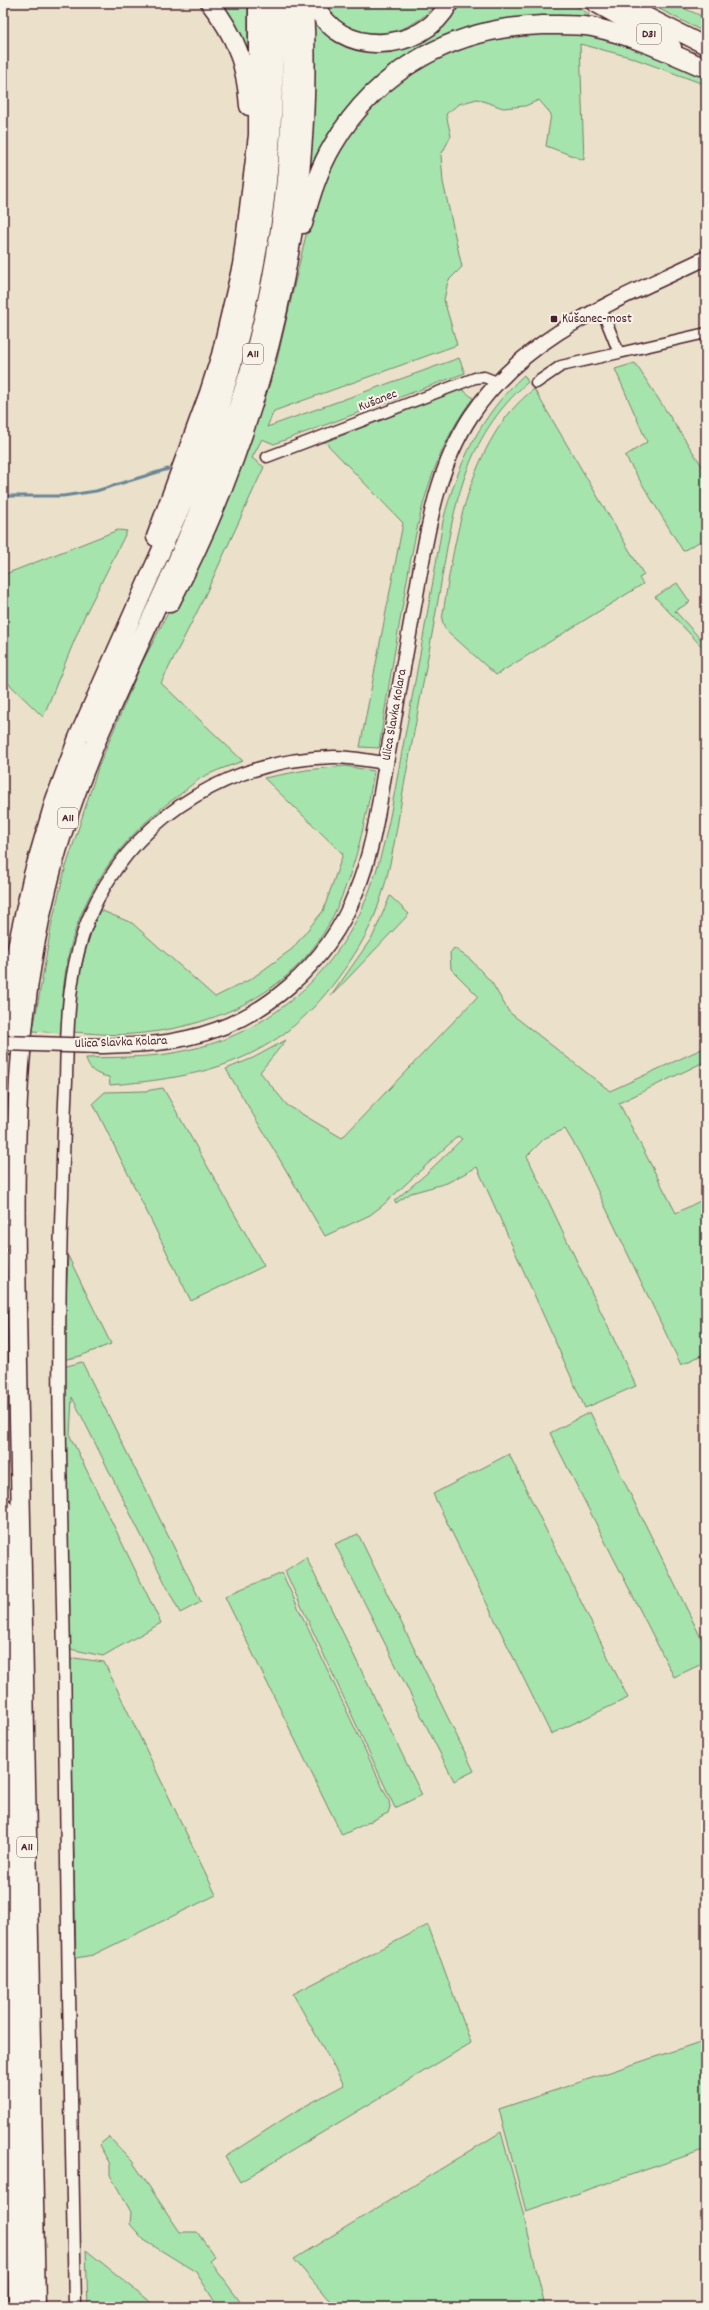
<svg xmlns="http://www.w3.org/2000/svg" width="709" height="2310" font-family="Dekko,sans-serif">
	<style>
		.green { fill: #a5e4ad; stroke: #78826c }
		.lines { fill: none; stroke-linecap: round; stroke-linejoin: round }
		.stream { stroke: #698695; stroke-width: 3 }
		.minor-casing { stroke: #4a1f2b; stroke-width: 13 }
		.tertiary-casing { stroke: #4a1f2b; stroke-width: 15 }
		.secondary-casing { stroke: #4a1f2b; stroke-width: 17 }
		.primary-casing { stroke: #4a1f2b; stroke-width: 19 }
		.motorway-casing { stroke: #4a1f2b; stroke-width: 21 }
		.minor { stroke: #f7f3e8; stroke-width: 10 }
		.tertiary { stroke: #f7f3e8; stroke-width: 12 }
		.secondary { stroke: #f7f3e8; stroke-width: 14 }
		.primary { stroke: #f7f3e8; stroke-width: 16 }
		.motorway { stroke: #f7f3e8; stroke-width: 18 }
		.secondary-bridge-casing { stroke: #4a1f2b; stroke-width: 17; stroke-linecap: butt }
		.secondary-bridge { stroke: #f7f3e8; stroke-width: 14 }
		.poi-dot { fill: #4a1f2b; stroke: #f7f3e8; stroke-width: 1.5 }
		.labels { text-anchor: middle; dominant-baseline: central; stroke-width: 4; stroke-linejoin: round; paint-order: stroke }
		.shield { fill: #f7f3e8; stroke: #7e5f64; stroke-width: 1 }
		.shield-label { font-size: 12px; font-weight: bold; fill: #4a1f2b }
		.poi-label { font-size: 13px; fill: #4a1f2b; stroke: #f7f3e8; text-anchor: start }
		.street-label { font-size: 13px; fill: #4a1f2b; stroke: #f7f3e8 }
	</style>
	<rect width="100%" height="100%" fill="#ebe1cb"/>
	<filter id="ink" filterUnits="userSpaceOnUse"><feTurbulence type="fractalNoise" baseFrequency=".025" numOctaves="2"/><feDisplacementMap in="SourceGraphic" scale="8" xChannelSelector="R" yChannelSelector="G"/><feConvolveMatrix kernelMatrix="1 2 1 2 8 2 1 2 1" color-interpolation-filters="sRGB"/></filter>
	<g filter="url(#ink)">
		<path class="green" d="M 220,3 L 248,3 L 248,62 Z
			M 322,3 L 436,3 C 408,41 349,45 322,3 Z
			M 454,3 L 571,3 L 589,14 L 587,18 C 467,5 357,58 309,171 L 309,8 L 316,19 L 388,47 Z
			M 648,3 L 672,3 L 706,18 L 706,33 Z
			M 587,31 L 706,71 L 706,85 L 630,57 L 580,44 L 584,160 L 546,146 L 551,114 L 539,100 L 525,106 L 503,108 L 477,99 L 459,104 L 446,114 L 451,136 L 441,155 L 443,182 L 462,267 L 448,281 L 444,300 L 457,345 L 274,411 L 267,427 L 459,358 L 465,373 L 274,444 L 262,439 L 252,458 L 264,467 L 201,604 L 161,683 L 243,761 C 232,765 220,769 209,774 C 199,778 190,786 182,793 C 128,830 85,885 70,949 C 63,977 62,1005 61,1033 L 33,1031 L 52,922 L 64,873 L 98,768 L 140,667 L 205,541 L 262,408 L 277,360 L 312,209 L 339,143 L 402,73 L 484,35 Z
			M 635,363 L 706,472 L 706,538 L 683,551 L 625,456 L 647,442 L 615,369 Z
			M 524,375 L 528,382 C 464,437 453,510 440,589 C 429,653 417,716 405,780 C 397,824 392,870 376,912 C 367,936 353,958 338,978 C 277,1061 207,1077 110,1085 L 109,1077 C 97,1075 88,1070 86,1058 C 122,1057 158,1058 192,1049 C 273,1031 340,969 369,892 C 387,845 394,794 403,746 C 417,671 431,596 443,521 C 457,466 481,414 524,375 Z
			M 462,389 L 473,398 C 426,460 415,534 402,609 C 394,655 386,701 379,748 L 360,747 L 403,523 L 325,442 Z
			M 534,389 L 644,575 L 639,578 L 643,584 L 496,675 L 445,629 L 442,620 C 454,543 468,440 534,389 Z
			M 118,530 L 127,531 L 84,617 L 43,717 L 3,678 L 3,575 Z
			M 677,583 L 690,602 L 675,611 L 706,645 L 706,651 L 655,597 Z
			M 345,766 L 374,771 C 366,820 356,868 334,914 C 297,992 214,1028 133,1034 C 112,1036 92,1033 72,1032 C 77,986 81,953 100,910 L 132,923 L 215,997 L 251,979 L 292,949 L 323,911 L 343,854 L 264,778 L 306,770 Z
			M 390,896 L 409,914 L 331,996 L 373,936 Z
			M 454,948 L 471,960 L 492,983 L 509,1012 L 610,1091 L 706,1047 L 706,1061 L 619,1103 L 676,1213 L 706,1198 L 706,1353 L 681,1365 L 580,1154 L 565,1129 L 545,1138 L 527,1156 L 636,1386 L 585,1408 L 477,1167 L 447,1183 L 411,1193 L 396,1203 L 394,1201 L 426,1174 L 462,1139 L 458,1136 L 382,1206 L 370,1215 L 325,1236 L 226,1069 L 253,1058 L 286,1040 L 260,1072 L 287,1105 L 342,1138 L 478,996 L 451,969 L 450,953 Z
			M 163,1088 L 264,1266 L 191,1301 L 93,1103 L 105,1092 L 145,1091 Z
			M 68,1256 L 111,1344 L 80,1356 L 63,1360 Z
			M 82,1362 L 201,1602 L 180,1613 L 72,1397 L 70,1436 L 161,1623 L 103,1656 L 70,1649 L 63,1367 Z
			M 590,1412 L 706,1648 L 706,1662 L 674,1677 L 550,1433 Z
			M 509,1454 L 628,1698 L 551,1734 L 433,1494 Z
			M 358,1534 L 474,1771 L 454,1781 L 335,1544 Z
			M 306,1557 L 422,1795 L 395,1808 L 285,1571 Z
			M 282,1573 L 389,1801 L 390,1807 L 388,1813 L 342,1835 L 225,1597 C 243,1586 263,1582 282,1573 Z
			M 74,1658 L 104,1662 L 216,1895 L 93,1955 L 76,1958 L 70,1661 Z
			M 428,1925 L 471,2043 L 240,2182 L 225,2157 L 296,2111 L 344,2085 L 293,1994 Z
			M 706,2040 L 706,2149 L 526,2211 L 499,2109 Z
			M 501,2132 L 523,2212 L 545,2307 L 337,2307 L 328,2299 L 294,2259 Z
			M 109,2137 L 132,2161 L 180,2232 L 197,2232 L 215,2257 L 210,2261 L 244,2307 L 218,2307 L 196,2272 L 144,2240 L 130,2224 L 131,2212 L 110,2175 L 110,2164 L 99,2145 Z
			M 86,2250 L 157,2307 L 88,2307 Z"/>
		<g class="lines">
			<path class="stream" d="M 3,496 L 63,496 L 96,491 L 168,469"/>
			<defs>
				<path id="minor" d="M 601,308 L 619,353 L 706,333
					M 536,383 L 561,366 L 619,353
					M 267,457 L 475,378 L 484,377 L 497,382"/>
				<path id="tertiary" d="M 75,2307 C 70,2089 67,1872 64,1654 C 61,1501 56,1349 62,1196 C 63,1157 64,1119 66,1081 C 67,1019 68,957 97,900 C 143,811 235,759 334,757 C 351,757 369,761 386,763"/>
				<path id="secondary" d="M 99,1046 C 129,1045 158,1045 187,1038 C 263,1022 328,964 356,892 C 374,849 379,803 387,758 C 398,698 408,638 419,578 C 429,521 439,465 471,416 C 527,332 619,300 706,258"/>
				<path id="primary" d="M 594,3 L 673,47
					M 621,3 L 706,46"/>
				<path id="motorway" d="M 210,3 C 236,36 246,64 249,106
					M 315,3 C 337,59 423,54 449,3
					M 633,3 L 644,15
					M 303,224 C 310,196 318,170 333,145 C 378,68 456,27 543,25 C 559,25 576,24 592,27 C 630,35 664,50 700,66 L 706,66
					M 156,537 L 209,393 L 221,355 L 242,265 L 258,135 L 258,3
					M 170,603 C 267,419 315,211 304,3
					M 3,1048 L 15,956 L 33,875 L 55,800 L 78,738 L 197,470 C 254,321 280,163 272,3
					M 3,1507 L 18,2307
					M 36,2307 L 16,1260 C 14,1130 17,1003 50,877 C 79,762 135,658 182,550 C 215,474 246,396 264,315 C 287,215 295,106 290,3"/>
			</defs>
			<use href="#minor" class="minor-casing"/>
			<use href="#tertiary" class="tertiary-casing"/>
			<use href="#secondary" class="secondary-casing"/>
			<use href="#primary" class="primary-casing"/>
			<use href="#motorway" class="motorway-casing"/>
			<use href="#minor" class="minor"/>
			<use href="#tertiary" class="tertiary"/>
			<use href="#secondary" class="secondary"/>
			<use href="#primary" class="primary"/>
			<use href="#motorway" class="motorway"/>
			<defs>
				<path id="secondary-bridge" d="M 3,1043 L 99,1046"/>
			</defs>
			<use href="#secondary-bridge" class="secondary-bridge-casing"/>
			<use href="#secondary-bridge" class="secondary-bridge"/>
		</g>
	</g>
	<rect class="poi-dot" x="550" y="315" width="8" height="8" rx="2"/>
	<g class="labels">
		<g class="shield">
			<rect x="637" y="24" width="24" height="20" rx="3"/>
			<rect x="243" y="344" width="20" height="20" rx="3"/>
			<rect x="58" y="808" width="20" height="20" rx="3"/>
			<rect x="17" y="1837" width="20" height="20" rx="3"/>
		</g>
		<g class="shield-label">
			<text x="649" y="34">D31</text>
			<text x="253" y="354">A11</text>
			<text x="68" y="818">A11</text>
			<text x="27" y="1847">A11</text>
		</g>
		<g class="poi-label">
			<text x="562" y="319">Kušanec-most</text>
		</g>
		<g class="street-label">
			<text transform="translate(378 401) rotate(-21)">Kušanec</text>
			<text transform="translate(395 715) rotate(-80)">Ulica Slavka Kolara</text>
			<text transform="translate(121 1043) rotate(-2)">Ulica Slavka Kolara</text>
		</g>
	</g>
	<rect width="709" height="2310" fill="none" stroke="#f7f3e8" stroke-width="16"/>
	<rect x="8" y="8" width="693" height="2294" fill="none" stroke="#4a1f2b" stroke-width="1.5" filter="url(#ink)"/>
</svg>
